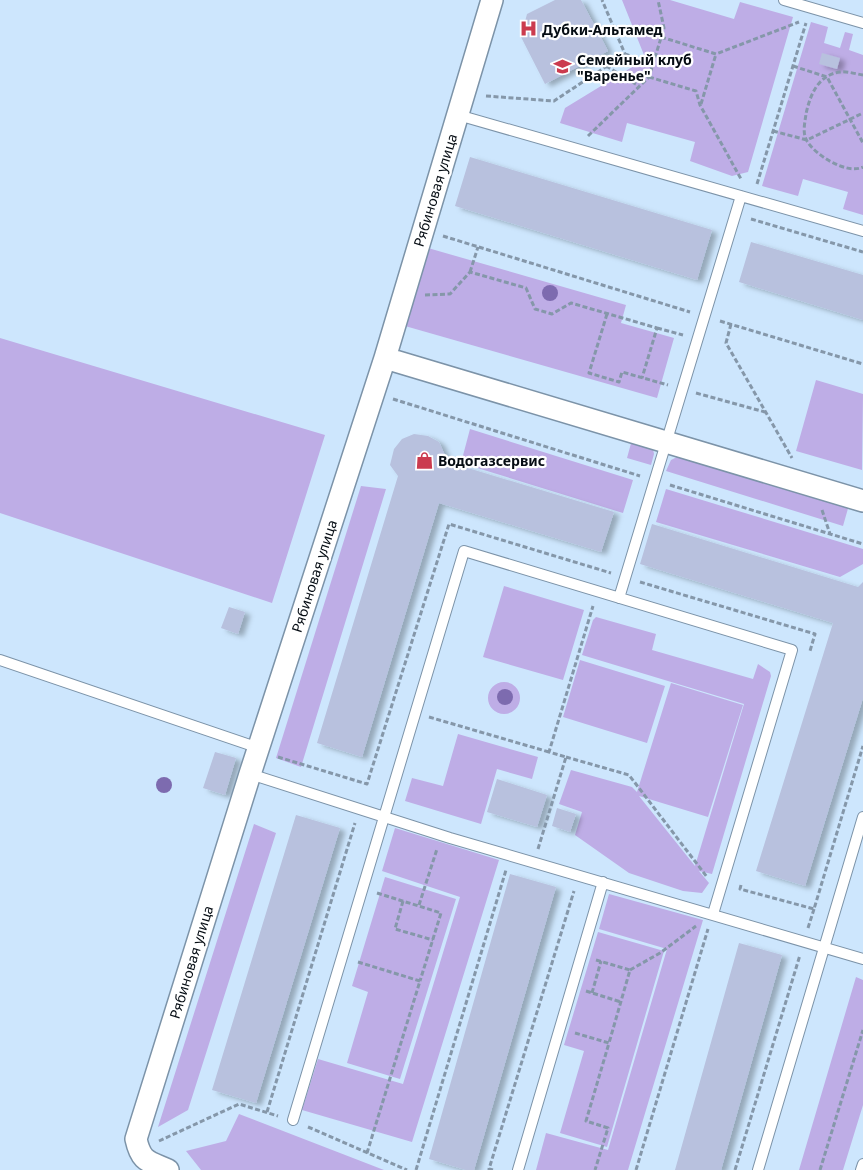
<svg xmlns="http://www.w3.org/2000/svg" width="863" height="1170" font-family="'Noto Sans',sans-serif">
	<style>
		.green { fill: #beade6 }
		.building { fill: #b8c1de; filter: url(#shadow) }
		.lines { fill: none; stroke-linecap: round; stroke-linejoin: round }
		.lane-casing { stroke: #7c93a8; stroke-width: 12 }
		.street-casing { stroke: #7c93a8; stroke-width: 24 }
		.path { stroke: #8597a9; stroke-width: 3; stroke-dasharray: 5 2.5; stroke-linecap: butt }
		.lane { stroke: #fff; stroke-width: 10 }
		.street { stroke: #fff; stroke-width: 21 }
		.tree { fill: #7d6baf }
		.labels { text-anchor: middle; dominant-baseline: central; stroke-width: 4.5; stroke-linejoin: round; paint-order: stroke }
		.poi-label { font-size: 14px; font-weight: bold; fill: #050c13; stroke: #fff; text-anchor: start }
		.street-label { font-size: 14px; fill: #050c13; stroke: #fff }
	</style>
	<defs>
		<filter id="shadow"><feDropShadow dx="5.5" dy="3" stdDeviation="2.5" flood-color="#0004"/></filter>
	</defs>
	<rect width="100%" height="100%" fill="#cde6fd"/>
	<path class="green" d="M 622,0 L 670,0 L 734,19 L 740,2 L 793,17 L 748,172 L 732,176 L 690,161 L 695,142 L 627,123 L 622,142 L 560,123 L 565,108 L 642,61 L 644,55 Z
		M 811,22 L 828,27 L 824,43 L 840,48 L 845,32 L 853,34 L 849,50 L 863,55 L 863,215 L 843,209 L 848,192 L 803,179 L 798,196 L 762,186 Z
		M 428,248 L 626,305 L 621,323 L 674,338 L 657,398 L 405,326 Z
		M 0,338 L 325,435 L 272,603 L 0,513 Z
		M 816,380 L 863,394 L 862,470 L 796,451 Z
		M 470,429 L 633,480 L 623,513 L 461,463 Z
		M 633,436 L 652,444 L 654,454 L 651,465 L 627,458 Z
		M 683,454 L 849,505 L 843,526 L 666,471 L 671,460 Z
		M 361,486 L 386,489 L 301,767 L 276,758 Z
		M 666,489 L 863,549 L 863,564 L 840,577 L 656,522 Z
		M 504,586 L 584,610 L 563,680 L 483,657 Z
		M 596,617 L 656,634 L 652,650 L 753,679 L 758,664 L 770,672 L 771,676 L 712,874 L 699,871 L 709,883 L 702,893 L 683,891 L 629,873 L 575,835 L 582,812 L 559,804 L 571,770 L 632,787 L 637,792 L 671,683 L 743,705 L 708,817 L 639,796 L 695,866 L 744,704 L 582,655 L 593,620 Z
		M 580,660 L 665,686 L 647,743 L 563,717 Z
		M488 698a16 16 0 1 1 32 0a16 16 0 1 1-32 0Z
		M 458,734 L 538,757 L 532,779 L 497,769 L 481,824 L 405,801 L 412,778 L 443,786 Z
		M 254,824 L 276,833 L 188,1110 L 158,1127 Z
		M 395,828 L 499,860 L 412,1142 L 302,1110 L 318,1059 L 403,1084 L 460,897 L 382,871 Z
		M 385,877 L 456,899 L 400,1079 L 347,1063 L 368,992 L 352,986 Z
		M 609,894 L 703,920 L 628,1170 L 536,1170 L 546,1133 L 608,1150 L 667,949 L 599,929 Z
		M 598,932 L 664,951 L 607,1147 L 560,1133 L 584,1051 L 564,1045 Z
		M 856,977 L 863,980 L 863,1105 L 843,1170 L 799,1170 Z
		M 239,1114 L 384,1170 L 201,1170 L 186,1151 L 226,1141 Z"/>
	<path class="building" d="M 555,0 L 581,0 L 608,51 L 545,84 L 521,37 L 527,14 Z
		M 822,53 L 840,58 L 837,69 L 819,64 Z
		M 470,157 L 712,230 L 697,280 L 455,206 Z
		M 751,242 L 863,275 L 863,320 L 739,282 Z
		M 414,434 L 428,436 L 439,442 L 448,462 L 614,512 L 601,552 L 439,503 L 362,757 L 317,743 L 398,476 L 390,465 L 394,449 L 402,439 Z
		M 652,524 L 858,587 L 863,582 L 863,698 L 805,886 L 756,871 L 833,623 L 640,564 Z
		M 229,607 L 245,612 L 238,634 L 221,628 Z
		M 215,752 L 236,758 L 225,795 L 203,788 Z
		M 497,779 L 547,795 L 537,827 L 487,812 Z
		M 557,808 L 576,814 L 570,832 L 552,826 Z
		M 296,815 L 340,828 L 256,1103 L 212,1090 Z
		M 510,874 L 556,887 L 474,1170 L 466,1170 L 429,1159 Z
		M 739,943 L 782,955 L 721,1170 L 675,1170 Z"/>
	<g class="lines">
		<defs>
			<path id="lane" d="M 784,0 L 863,23
				M 458,115 L 863,231
				M 619,598 L 741,196
				M 0,660 L 259,748
				M 250,774 L 450,838 L 863,959
				M 293,1120 L 464,551 L 792,650 L 713,914
				M 518,1170 L 603,882
				M 758,1170 L 863,817
				M 861,1170 L 863,1164"/>
			<path id="street" d="M 385,358 L 863,501
				M 168,1170 C 148,1161 141,1162 136,1139 L 250,774 L 385,358 L 492,0"/>
		</defs>
		<use href="#lane" class="lane-casing"/>
		<use href="#street" class="street-casing"/>
		<path class="path" d="M 661,37 L 716,54 L 799,22
			M 625,54 L 652,63
			M 606,66 L 639,86
			M 793,66 L 827,77 L 863,143
			M 863,75 C 856,74 847,71 840,72 C 818,75 810,95 806,114 C 805,122 802,133 807,141 C 815,155 847,175 863,167
			M 649,77 L 696,91 L 700,105 L 741,179
			M 486,96 L 554,101 L 625,54 L 602,0
			M 701,104 L 716,54
			M 773,131 L 807,140 L 863,113
			M 588,136 L 649,77 L 664,28 L 658,0
			M 757,184 L 806,23
			M 751,219 L 863,252
			M 443,236 L 690,312
			M 470,272 L 478,247
			M 425,295 L 450,294 L 470,272 L 526,288 L 535,309 L 552,314 L 571,303 L 657,328 L 642,378
			M 607,314 L 589,373 L 619,382 L 622,372 L 668,385
			M 720,321 L 863,364
			M 731,324 L 726,343 L 792,458
			M 657,328 L 683,335
			M 696,393 L 765,412
			M 393,399 L 640,476
			M 670,485 L 863,544
			M 822,510 L 830,534
			M 640,582 L 815,634 L 810,651
			M 429,717 L 549,752
			M 278,757 L 367,784 L 449,524 L 611,573
			M 566,757 L 629,775 L 707,877
			M 538,849 L 566,757 L 549,752 L 593,606
			M 741,885 L 740,889 L 814,909 L 863,746
			M 377,893 L 441,913 L 420,981
			M 403,901 L 395,929 L 433,940
			M 419,905 L 437,849
			M 808,928 L 814,909
			M 596,960 L 630,970 L 609,1043
			M 358,962 L 420,981 L 367,1153
			M 630,970 L 660,953 L 696,926
			M 586,991 L 621,1002
			M 592,993 L 601,961
			M 575,1033 L 609,1043 L 586,1121 L 608,1128 L 595,1170
			M 267,1112 L 355,823
			M 308,1127 L 407,1170
			M 159,1141 L 239,1104 L 278,1116
			M 416,1170 L 506,870
			M 493,1170 L 489,1169 L 574,891
			M 636,1170 L 708,929
			M 735,1170 L 800,955
			M 820,1170 L 863,1030"/>
		<use href="#lane" class="lane"/>
		<use href="#street" class="street"/>
	</g>
	<g class="tree">
		<circle cx="550" cy="293" r="8"/>
		<circle cx="505" cy="697" r="8"/>
		<circle cx="164" cy="785" r="8"/>
	</g>
	<defs>
		<symbol id="hospital-bare" viewBox="-9 -9 18 18"><path d="M-5-5h3v3.5h4V-5h3V5h-3V1.5h-4V5h-3Z" fill="#cb3b4e" stroke="#fff" stroke-width="2.5" paint-order="stroke"/></symbol>
		<symbol id="school-bare" viewBox="-9 -9 18 18"><path d="M0-5L7-2L0 1L-7-2ZM-4 1L0 2.5L4 1V4Q0 6-4 4Z" fill="#cb3b4e" stroke="#fff" stroke-width="2.5" paint-order="stroke"/></symbol>
		<symbol id="shop-bare" viewBox="-9 -9 18 18"><path d="M-5-2.5h2.3a2.7 3.5 0 0 1 5.4 0H5L5.5 6h-11ZM-1.5-2.5h3a1.5 2.3 0 0 0-3 0Z" fill="#cb3b4e" stroke="#fff" stroke-width="2.5" paint-order="stroke"/></symbol>
	</defs>
	<g fill-rule="evenodd">
		<use href="#hospital-bare" x="516" y="16" width="25" height="25"/>
		<use href="#school-bare" x="550" y="54" width="25" height="25"/>
		<use href="#shop-bare" x="412" y="448" width="25" height="25"/>
	</g>
	<g class="labels">
		<g class="poi-label">
			<text x="542" y="29">Дубки-Альтамед</text>
			<text x="577" y="59">Семейный клуб<tspan x="577" dy="16">"Варенье"</tspan></text>
			<text x="438" y="460">Водогазсервис</text>
		</g>
		<g class="street-label">
			<text transform="translate(435 190) rotate(-73)">Рябиновая улица</text>
			<text transform="translate(314 576) rotate(-72)">Рябиновая улица</text>
			<text transform="translate(191 962) rotate(-73)">Рябиновая улица</text>
		</g>
	</g>
</svg>
